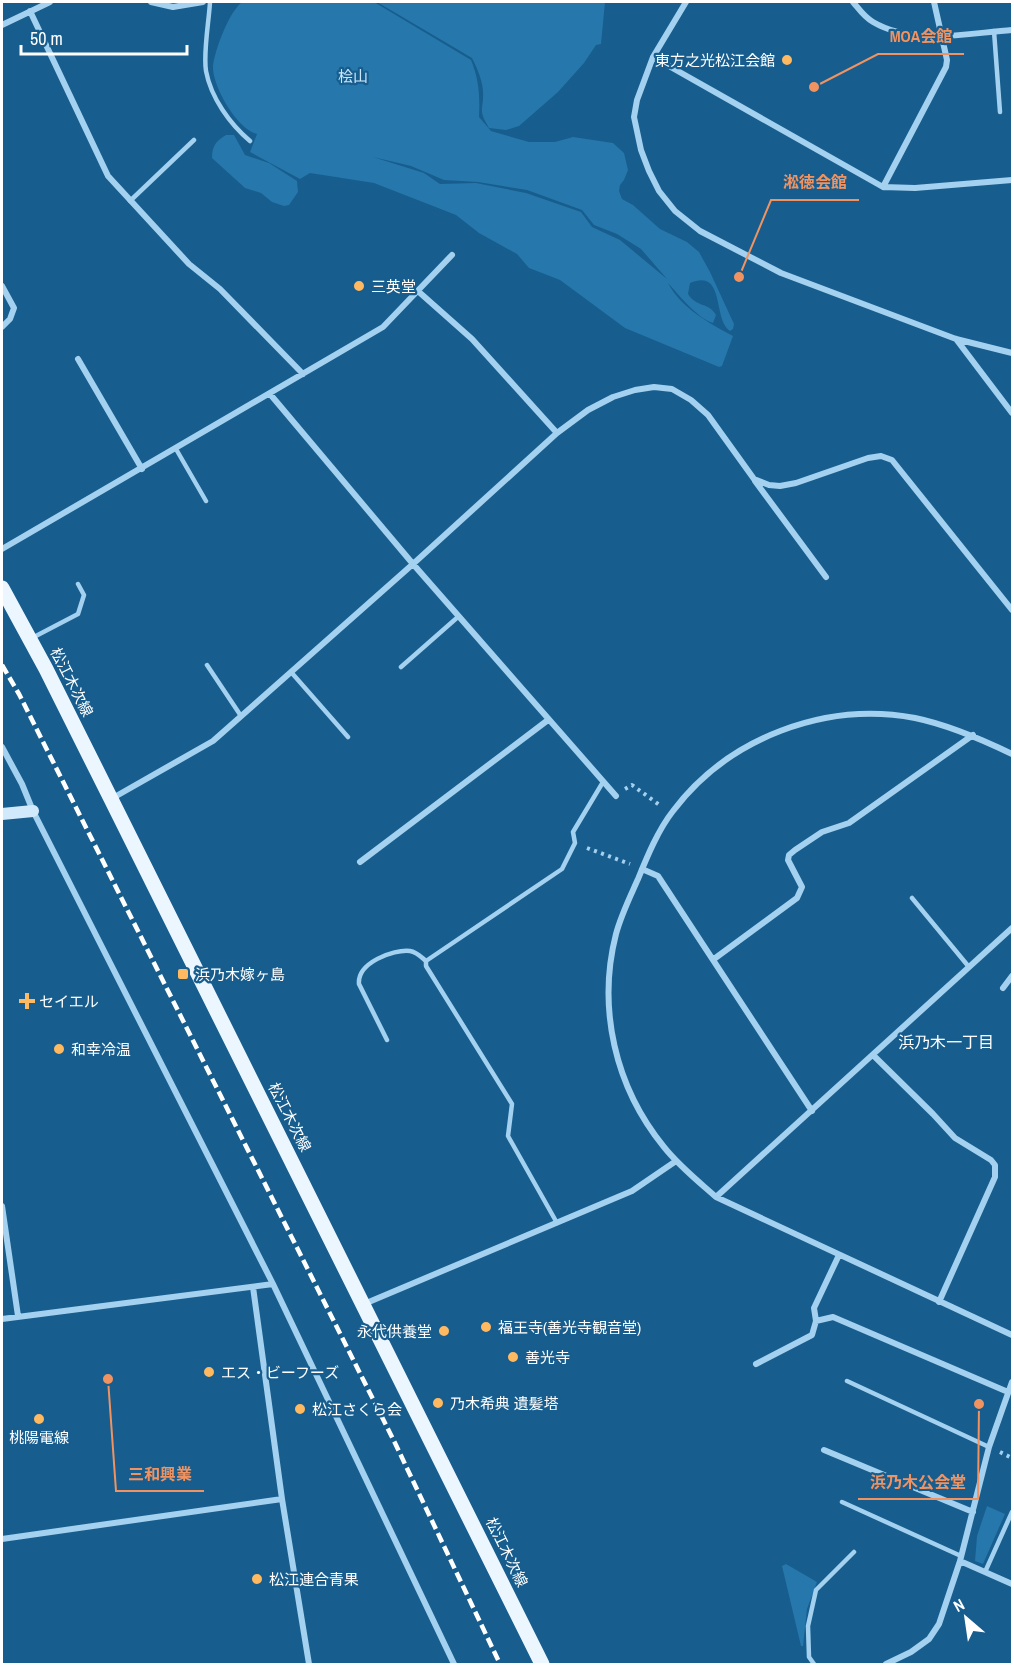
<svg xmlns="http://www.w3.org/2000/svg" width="1014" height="1666" font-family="'Archivo Narrow','Noto Sans JP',sans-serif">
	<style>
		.green { fill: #2677ab; fill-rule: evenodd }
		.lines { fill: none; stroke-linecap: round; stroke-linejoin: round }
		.path { stroke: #a3d1ef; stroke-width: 4; stroke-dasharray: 3 4.5; stroke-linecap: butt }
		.lane { stroke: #a3d1ef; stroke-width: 4.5 }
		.street { stroke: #a3d1ef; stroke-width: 6 }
		.secondary { stroke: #d0e9fb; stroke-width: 12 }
		.primary { stroke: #ebf6ff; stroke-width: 15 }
		.rail { stroke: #fff; stroke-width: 4.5; stroke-dasharray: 10 4.5; stroke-linecap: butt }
		.poi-dot { fill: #ffb961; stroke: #175d8e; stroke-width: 2 }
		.labels { text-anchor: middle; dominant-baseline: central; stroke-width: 4.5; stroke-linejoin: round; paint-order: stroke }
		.poi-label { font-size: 15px; fill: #fff; stroke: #175d8e; text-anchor: start }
		.park-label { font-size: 15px; fill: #c9e7fb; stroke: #175d8e }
		.street-label { font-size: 15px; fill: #fff; stroke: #175d8e }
		.neighbourhood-label { font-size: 16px; fill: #fff; stroke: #175d8e }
		.leader { fill: none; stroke: #f09361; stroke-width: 2 }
		.callout-dot { fill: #f09361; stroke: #175d8e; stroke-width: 2 }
		.callout-label { font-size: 16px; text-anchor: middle; font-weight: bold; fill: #f09361; stroke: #175d8e; stroke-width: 4.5; stroke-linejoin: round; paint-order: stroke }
	</style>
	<rect width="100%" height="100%" fill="#175d8e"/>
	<path class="green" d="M 242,2 L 374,2 L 471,60 C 479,79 480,96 479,117 L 491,131 L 529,142 L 555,142 L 573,137 L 613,143 L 624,153 L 628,170 L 624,180 L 620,185 L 619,191 L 622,199 L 633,205 L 660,229 L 687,242 L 699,252 L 710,272 L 734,324 L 733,329 L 730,331 C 712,319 726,268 690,283 L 688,294 C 697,308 709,302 716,315 L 713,323 C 697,318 678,294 668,283 C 681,308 709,323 733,336 L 722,366 L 719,367 L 625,328 L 560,280 L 529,268 L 517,254 L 479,233 L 456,215 L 374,183 L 310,173 L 300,179 L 250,152 L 257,134 C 237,129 212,86 213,66 C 215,49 229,12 242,2 ZM 373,157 L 411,166 L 444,180 L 478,182 L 527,190 L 582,210 L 594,225 L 617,234 L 641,249 L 667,279 L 620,240 L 592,227 L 581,212 L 526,193 L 476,183 L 440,184 L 424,173 Z
		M 377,2 L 605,2 L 601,44 L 596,45 L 584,63 L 558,92 L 519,126 L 506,130 L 489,128 C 477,108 484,111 483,91 C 482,79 477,68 472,58 Z
		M 226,135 L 234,135 L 245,155 L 269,163 L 297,181 L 298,192 L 289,205 L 284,206 L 272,202 L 261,193 L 245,188 L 212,158 C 212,146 216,141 226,135 Z
		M 987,1506 L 1005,1514 L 983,1564 L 975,1561 L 977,1536 Z
		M 786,1564 L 817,1582 L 807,1609 L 803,1646 L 801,1646 L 782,1566 Z"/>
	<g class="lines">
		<path class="path" d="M 625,789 L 632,785 L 661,806
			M 587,848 L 630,864
			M 1000,1452 L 1012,1458"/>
		<path class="lane" d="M 210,2 C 209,21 203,53 206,71 C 211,98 230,124 250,141
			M 994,31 L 1000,112
			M 130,201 L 194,140
			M 176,449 L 206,501
			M 32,638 L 78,614 L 84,595 L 78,584
			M 207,665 L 241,716
			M 401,667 L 459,616
			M 291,672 L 348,737
			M 912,898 L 969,967
			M 387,1040 L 359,984 C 357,963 393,949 410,951 C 417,952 421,957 426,961
			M 557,1223 L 508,1136 L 512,1104 L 426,966 L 426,961 L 562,869 L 575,843 L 573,832 L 603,782
			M 847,1381 L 989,1447
			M 842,1502 L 961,1556
			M 985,1572 L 1012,1512
			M 814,1664 L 809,1657 L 808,1626 L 816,1590 L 854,1552"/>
		<path class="street" d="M 151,2 L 173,7 L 203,2
			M 686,2 L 653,57 L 637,100 L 634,117 L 641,150 L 649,171 L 659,191 L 675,211 L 700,231 L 781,273 L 956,339 L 1012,353
			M 853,2 C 859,9 864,17 873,22 C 914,46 968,33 1012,30
			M 30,11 L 108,176 L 189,264 L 220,289 L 303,374
			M 2,25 L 50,2
			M 653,57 L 883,187 L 915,188 L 1012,180
			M 883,187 L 946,67 L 947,60 L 934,2
			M 2,286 L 14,308 L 10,319 L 2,327
			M 419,292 L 472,339 L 557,433
			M 956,339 L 1012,413
			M 78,359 L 142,469
			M 270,394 L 413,564 L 616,796
			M 755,481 L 826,577
			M 2,549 L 383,327 L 452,255
			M 2,747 L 22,784 L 33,811 L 273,1284 L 454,1664
			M 1012,754 C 981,739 949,725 915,718 C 825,701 728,738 673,811 C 658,830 647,857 638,879 C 630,897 621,915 616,934 C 597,1008 615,1087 664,1147 C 679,1166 698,1181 716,1197 L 1012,1335
			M 111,799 L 213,741 L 413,564 L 557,433 L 588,410 L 613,397 L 635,390 L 654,387 L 672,389 L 691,400 L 708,415 L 754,479 L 769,485 L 780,486 L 796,483 L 868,458 L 881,456 L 892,460 L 1012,610
			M 360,862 L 548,720
			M 642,869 L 658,876 L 812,1111
			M 714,959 L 797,898 L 802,887 L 788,860 L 789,855 L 795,850 L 822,832 L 849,823 L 973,735
			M 1003,988 L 1012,976
			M 873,1055 L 933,1114 L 955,1138 L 991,1160 L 995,1165 L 995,1177 L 939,1302
			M 716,1197 L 1012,928
			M 2,1206 L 18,1316
			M 253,1287 L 282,1499 L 309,1664
			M 364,1304 L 632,1191 L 676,1161
			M 2,1319 L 273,1284
			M 816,1321 L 833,1317 L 1008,1392
			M 756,1364 L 812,1335 L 816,1321 L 814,1308 L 839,1255
			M 824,1450 L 973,1512
			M 2,1539 L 282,1499
			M 960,1561 L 1012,1584
			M 886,1664 L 911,1652 L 929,1639 L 939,1624 L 960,1561 L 989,1447 L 1012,1382"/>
		<path class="secondary" d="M 2,814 L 33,811"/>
		<path class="primary" d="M 2,588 L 46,669 L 111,799 L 542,1664"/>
		<path class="rail" d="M 2,665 L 19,694 L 395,1443 L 500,1664"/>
	</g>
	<g class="poi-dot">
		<circle cx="787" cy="60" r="6"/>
		<circle cx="359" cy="286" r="6"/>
		<rect x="177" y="968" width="12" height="12" rx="3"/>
		<path d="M24 992h6v6h6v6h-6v6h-6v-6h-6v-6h6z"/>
		<circle cx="59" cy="1049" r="6"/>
		<circle cx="486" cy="1327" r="6"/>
		<circle cx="444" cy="1331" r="6"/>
		<circle cx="513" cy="1357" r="6"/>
		<circle cx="209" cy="1372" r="6"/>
		<circle cx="438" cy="1403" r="6"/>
		<circle cx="300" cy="1409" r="6"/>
		<circle cx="39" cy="1419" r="6"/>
		<circle cx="257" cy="1579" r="6"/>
	</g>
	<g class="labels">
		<g class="poi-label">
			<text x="775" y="60" text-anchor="end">東方之光松江会館</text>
			<text x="371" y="286">三英堂</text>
			<text x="195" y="974">浜乃木嫁ヶ島</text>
			<text x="39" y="1001">セイエル</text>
			<text x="71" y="1049">和幸冷温</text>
			<text x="498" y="1327">福王寺(善光寺観音堂)</text>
			<text x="432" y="1331" text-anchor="end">永代供養堂</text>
			<text x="525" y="1357">善光寺</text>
			<text x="221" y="1372">エス・ビーフーズ</text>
			<text x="450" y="1403">乃木希典 遺髪塔</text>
			<text x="312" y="1409">松江さくら会</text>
			<text x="39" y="1437" text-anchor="middle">桃陽電線</text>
			<text x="269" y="1579">松江連合青果</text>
		</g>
		<g class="park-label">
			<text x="353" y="76">桧山</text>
		</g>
		<g class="street-label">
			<text transform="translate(72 682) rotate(63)">松江木次線</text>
			<text transform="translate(290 1117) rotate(63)">松江木次線</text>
			<text transform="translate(507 1552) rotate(64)">松江木次線</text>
		</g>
		<g class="neighbourhood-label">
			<text x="946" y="1042">浜乃木一丁目</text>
		</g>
	</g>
	<path class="leader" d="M814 87L878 54H964M739 277L771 200H859M108 1379L116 1491H204M979 1404L978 1499H858"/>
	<g class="callout-dot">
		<circle cx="814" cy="87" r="6"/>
		<circle cx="739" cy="277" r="6"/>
		<circle cx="108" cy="1379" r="6"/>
		<circle cx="979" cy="1404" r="6"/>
	</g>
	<g class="callout-label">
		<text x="921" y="42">MOA会館</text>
		<text x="815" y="188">淞徳会館</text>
		<text x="160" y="1480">三和興業</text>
		<text x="918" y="1488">浜乃木公会堂</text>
	</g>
	<rect width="1014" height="1666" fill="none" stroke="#ffffff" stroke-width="6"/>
	<g transform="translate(966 1618) rotate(331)" stroke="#175d8e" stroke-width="4.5" paint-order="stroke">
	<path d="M0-4.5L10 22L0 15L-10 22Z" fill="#ffffff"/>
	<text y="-9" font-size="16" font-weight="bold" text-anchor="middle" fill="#ffffff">N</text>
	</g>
	<path d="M21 45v9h166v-9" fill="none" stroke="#ffffff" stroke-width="3"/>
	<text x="30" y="45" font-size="18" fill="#ffffff" stroke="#175d8e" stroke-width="4.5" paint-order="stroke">50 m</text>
</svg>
